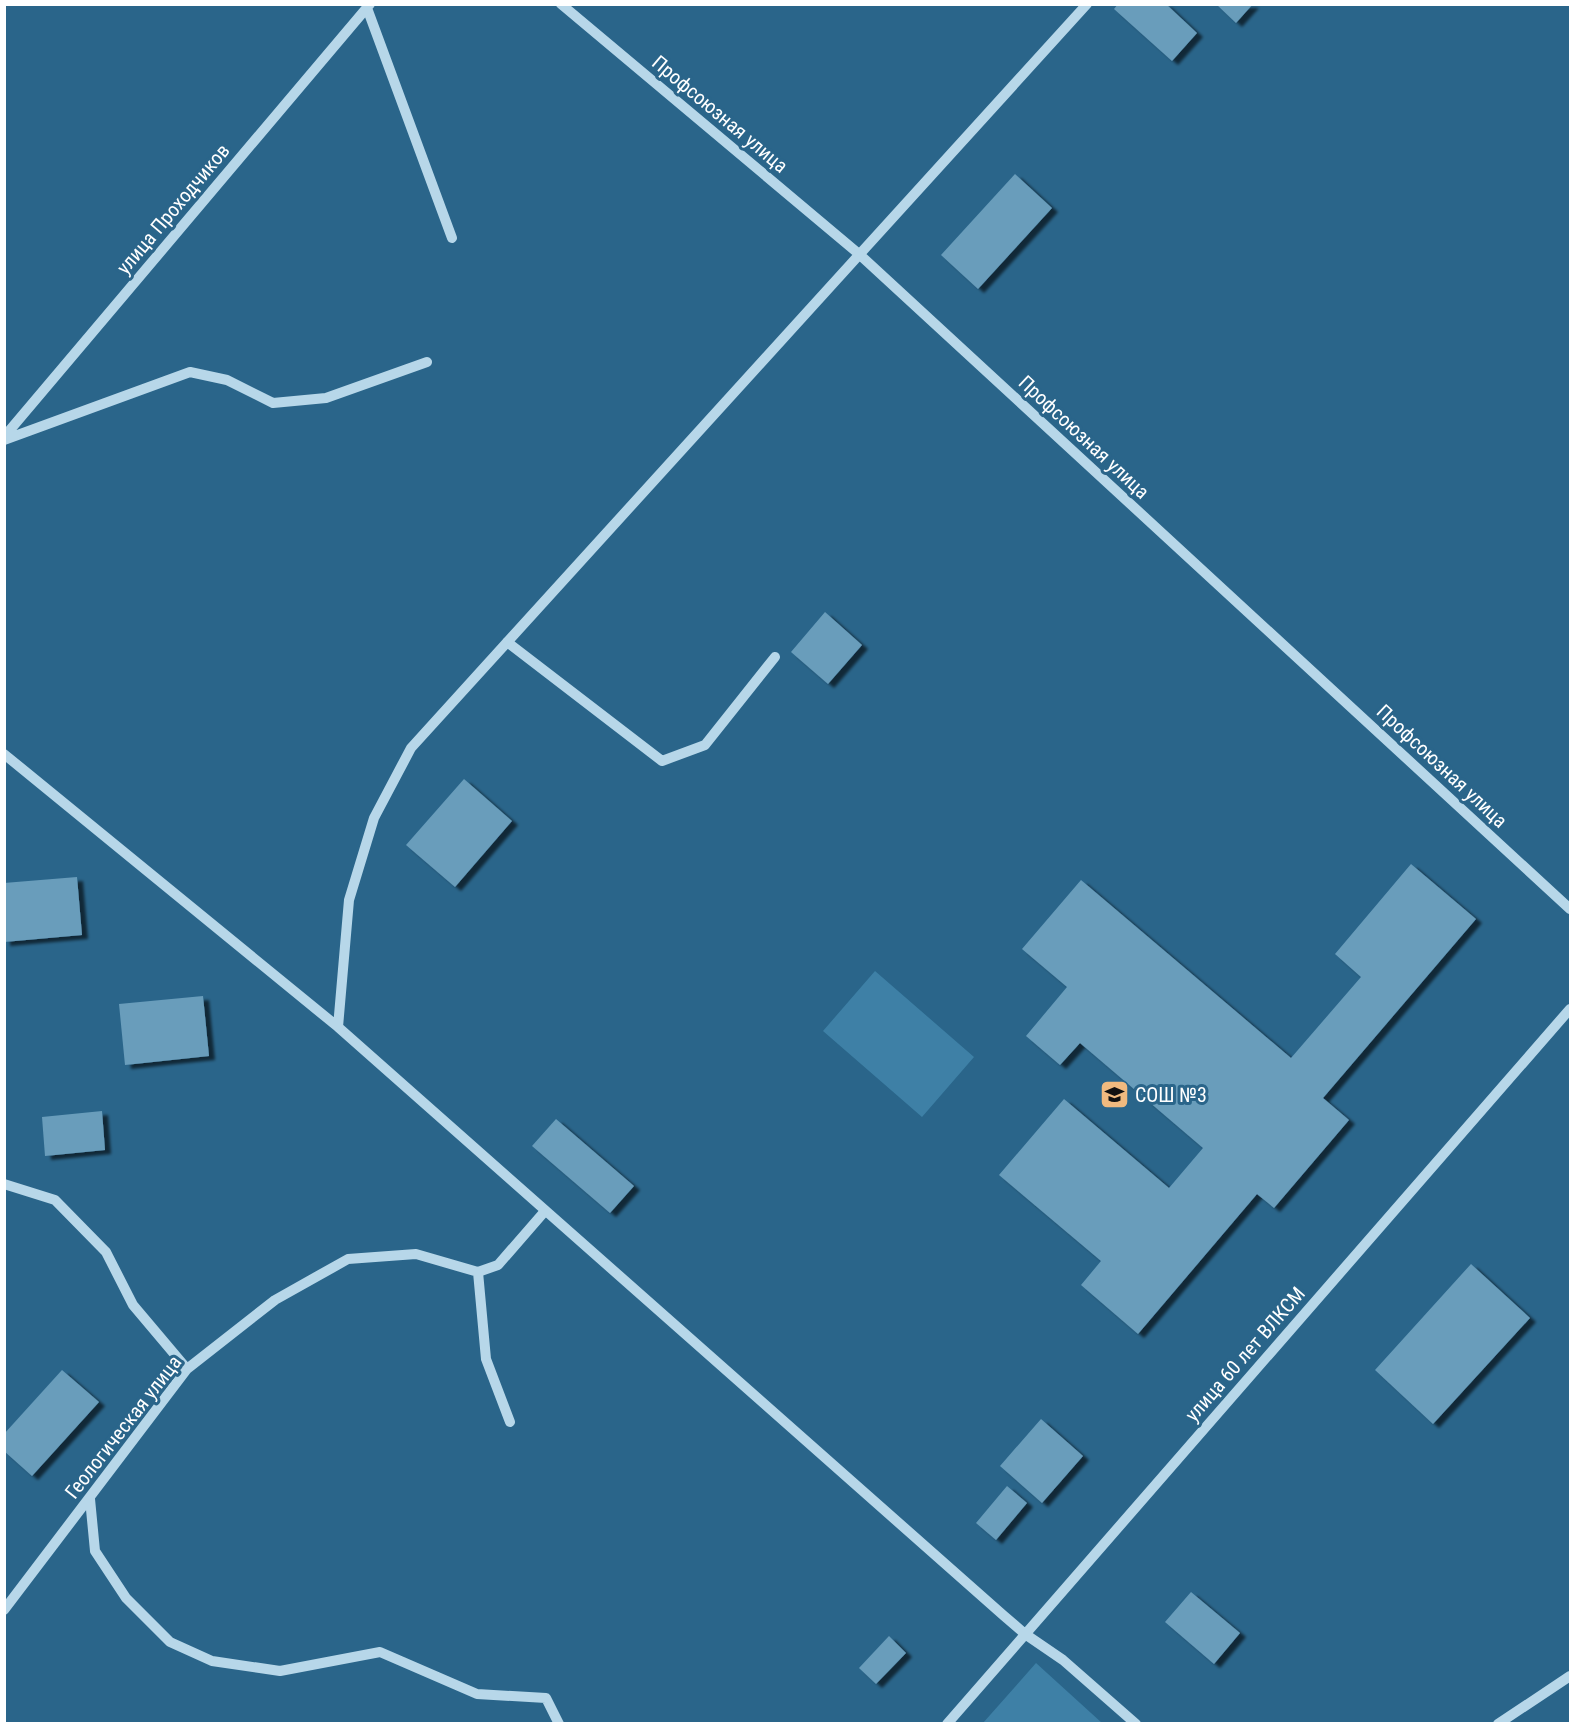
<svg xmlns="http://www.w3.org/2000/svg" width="1575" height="1728" font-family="'Roboto Condensed',sans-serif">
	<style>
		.green { fill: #3e80a6 }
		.building { fill: #699dbb; filter: url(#shadow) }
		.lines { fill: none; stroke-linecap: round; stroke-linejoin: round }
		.minor { stroke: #b7d7e9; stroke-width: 10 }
		.labels { text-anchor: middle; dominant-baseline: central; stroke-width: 6; stroke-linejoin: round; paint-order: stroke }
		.street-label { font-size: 20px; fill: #fff; stroke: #2a658a }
		.poi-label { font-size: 20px; fill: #fff; stroke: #2a658a; text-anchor: start }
	</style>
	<defs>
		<filter id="shadow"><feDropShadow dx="6" dy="4" stdDeviation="1.5" flood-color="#0009"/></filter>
	</defs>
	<rect width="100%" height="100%" fill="#2a658a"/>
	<path class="green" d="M 875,971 L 974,1057 L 922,1117 L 823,1031 Z
		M 1036,1663 L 1102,1723 L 983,1723 Z"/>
	<path class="building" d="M 1118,4 L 1166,4 L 1197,33 L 1172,61 L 1114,9 Z
		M 1216,4 L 1253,4 L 1236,23 Z
		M 1015,174 L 1052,208 L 978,289 L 941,255 Z
		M 825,612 L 862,645 L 828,684 L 791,652 Z
		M 464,779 L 512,821 L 455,887 L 406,845 Z
		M 1411,864 L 1476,919 L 1323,1098 L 1349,1120 L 1274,1208 L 1257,1194 L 1138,1334 L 1081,1285 L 1101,1261 L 999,1175 L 1064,1099 L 1169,1188 L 1203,1148 L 1080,1043 L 1060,1065 L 1026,1036 L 1067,987 L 1022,949 L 1081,880 L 1291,1058 L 1361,977 L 1335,954 Z
		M 77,877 L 82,935 L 4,942 L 4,883 Z
		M 203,996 L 209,1056 L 125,1065 L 119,1004 Z
		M 102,1111 L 105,1150 L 45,1156 L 42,1117 Z
		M 556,1119 L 634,1186 L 610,1213 L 532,1146 Z
		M 1471,1264 L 1530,1318 L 1433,1424 L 1375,1370 Z
		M 62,1370 L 99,1402 L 32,1476 L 4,1451 L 4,1434 Z
		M 1041,1419 L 1083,1456 L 1042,1503 L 1000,1466 Z
		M 1007,1486 L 1027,1503 L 996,1540 L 976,1523 Z
		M 1191,1592 L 1240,1633 L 1214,1664 L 1165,1622 Z
		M 889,1636 L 906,1653 L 876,1684 L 859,1668 Z"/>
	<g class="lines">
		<path class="minor" d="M 561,4 L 859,254 L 1570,909
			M 367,8 L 452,238
			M 4,437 L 370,4
			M 4,440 L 190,372 L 227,380 L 273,403 L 326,398 L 427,362
			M 507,642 L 662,761 L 705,745 L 775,657
			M 4,754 L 338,1027 L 1003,1615 L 1025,1634 L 1063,1660 L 1136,1724
			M 338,1027 L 349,900 L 374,818 L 411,748 L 1087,4
			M 4,1184 L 55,1200 L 106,1252 L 133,1305 L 187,1369
			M 478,1272 L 486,1359 L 510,1422
			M 90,1499 L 95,1551 L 126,1598 L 170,1642 L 212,1661 L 280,1671 L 380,1652 L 477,1694 L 546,1698 L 559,1724
			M 4,1610 L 187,1369 L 275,1300 L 348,1259 L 416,1254 L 478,1272 L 498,1265 L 545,1211
			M 947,1724 L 1570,1009
			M 1498,1724 L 1570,1676"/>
	</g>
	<defs>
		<symbol id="school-square" viewBox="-11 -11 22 22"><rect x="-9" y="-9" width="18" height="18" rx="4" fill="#f0ba7f" stroke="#2a658a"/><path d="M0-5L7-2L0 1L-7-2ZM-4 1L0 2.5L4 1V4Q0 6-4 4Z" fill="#111"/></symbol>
	</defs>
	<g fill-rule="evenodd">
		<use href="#school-square" x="1098" y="1078" width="33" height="33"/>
	</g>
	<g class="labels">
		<g class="street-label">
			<text transform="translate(720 114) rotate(40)">Профсоюзная улица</text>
			<text transform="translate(173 209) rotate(-50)">улица Проходчиков</text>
			<text transform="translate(1084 437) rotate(43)">Профсоюзная улица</text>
			<text transform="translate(1442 766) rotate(43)">Профсоюзная улица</text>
			<text transform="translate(1245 1354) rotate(-49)">улица 60 лет ВЛКСМ</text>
			<text transform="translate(123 1427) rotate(-52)">Геологическая улица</text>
		</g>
		<g class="poi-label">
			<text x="1135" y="1095">СОШ №3</text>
		</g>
	</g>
	<rect width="1575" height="1728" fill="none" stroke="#ffffff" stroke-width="12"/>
</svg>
